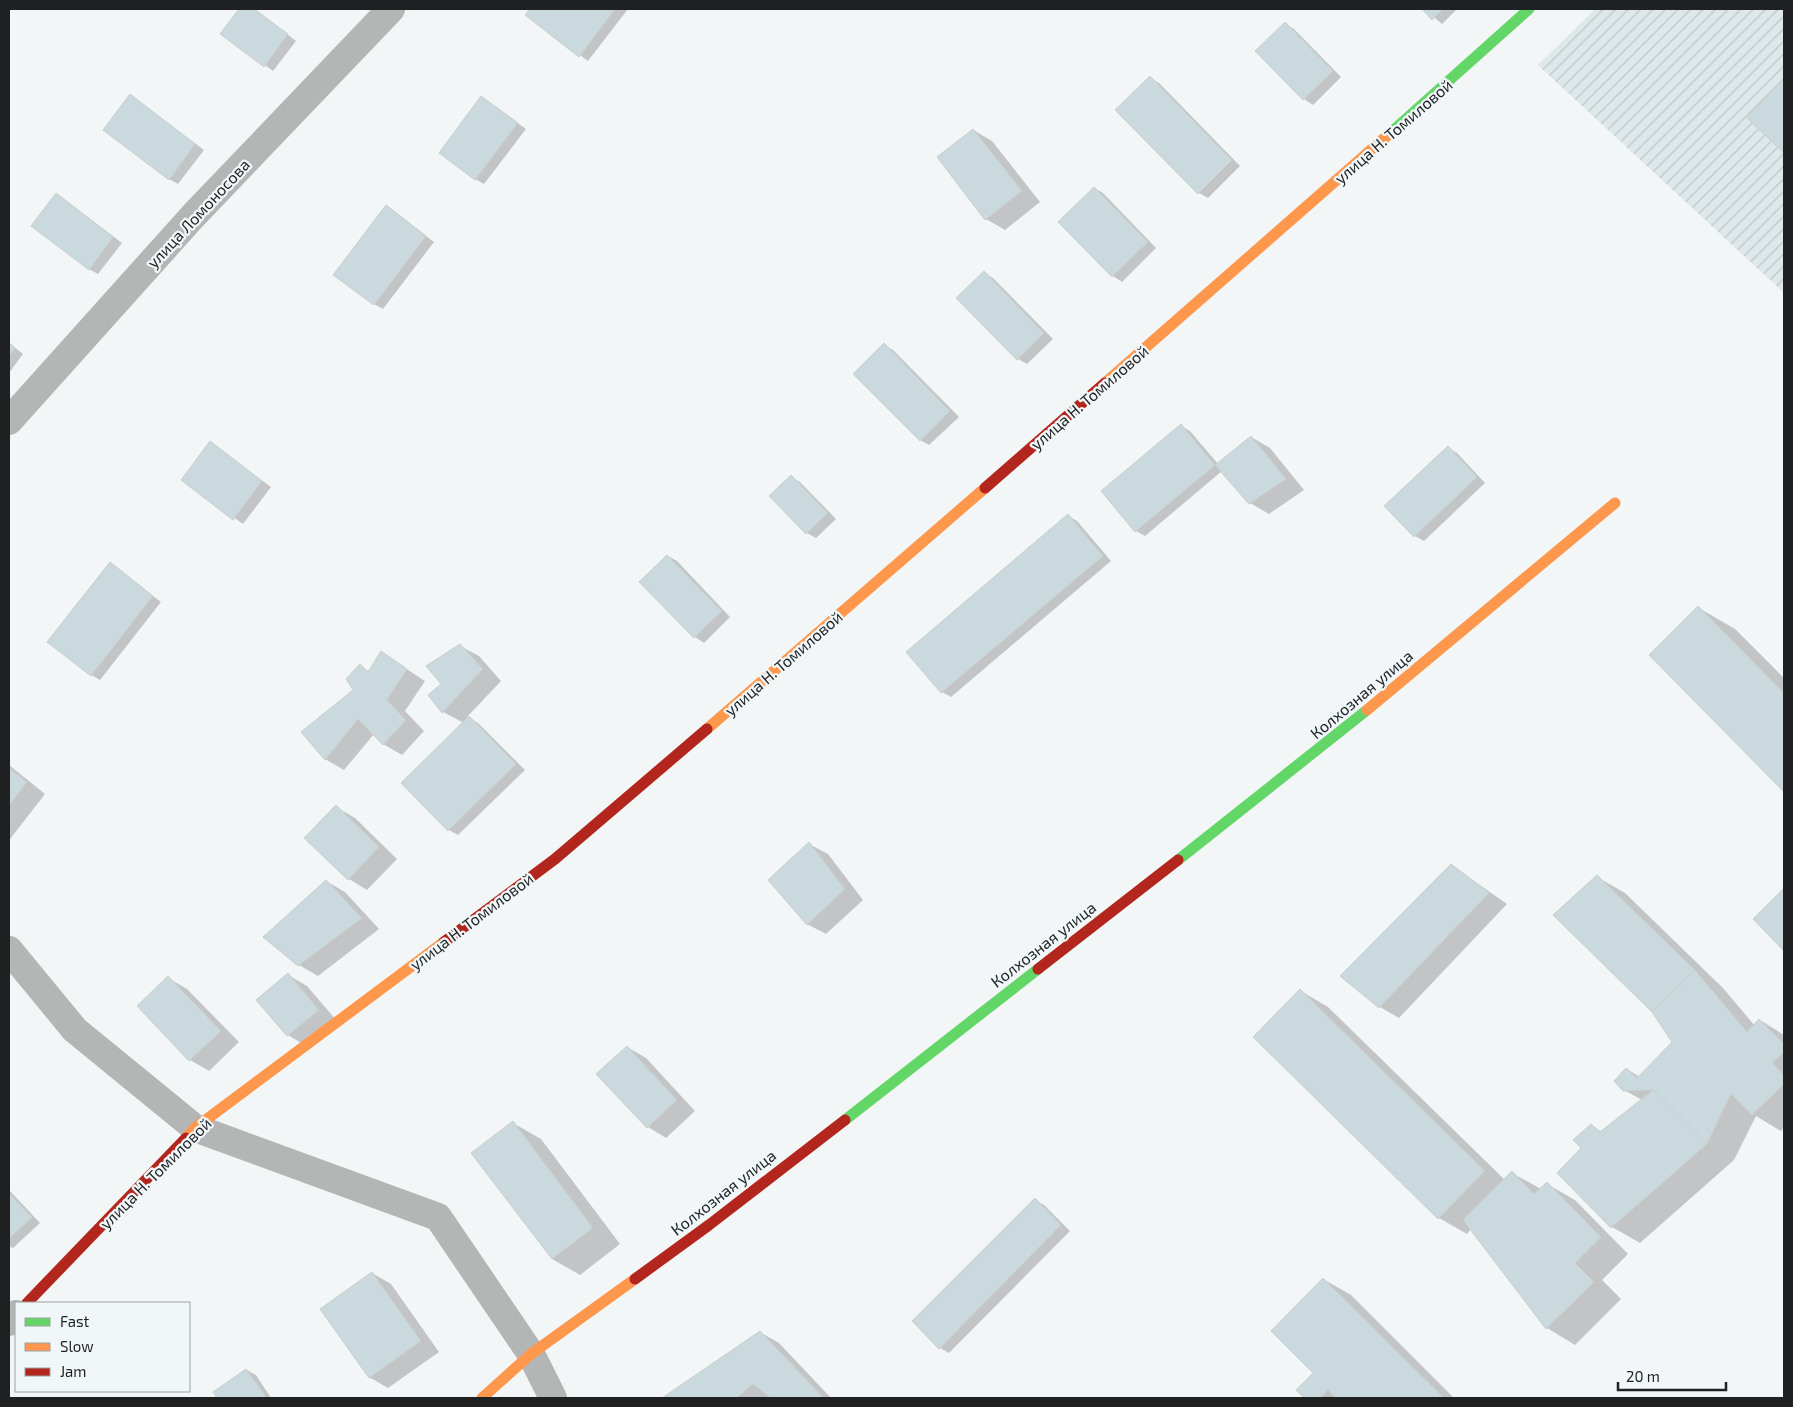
<svg xmlns="http://www.w3.org/2000/svg" width="1793" height="1407" font-family="'Exo 2',sans-serif">
	<style>
		.industrial { fill: url(#industrial-furrows) }
		.shadow { fill: #0003 }
		.building { fill: #cad9dd; stroke: #cbcdce }
		.lines { fill: none; stroke-linecap: round; stroke-linejoin: round }
		.street { stroke: #b4b5b5; stroke-width: 28 }
		.fast { stroke: #63d668; stroke-width: 11 }
		.slow { stroke: #ff974d; stroke-width: 11 }
		.jam { stroke: #b3261e; stroke-width: 11 }
		.labels { text-anchor: middle; dominant-baseline: central; stroke-width: 4.5; stroke-linejoin: round; paint-order: stroke }
		.street-label { font-size: 16px; fill: #1e2021; stroke: #f1f7f9 }
	</style>
	<defs>
		<pattern id="industrial-furrows" width="10" height="10" patternUnits="userSpaceOnUse" patternTransform="scale(1.25)"><rect width="10" height="10" fill="#dee7e9"/><path d="M-1 1l2-2M0 10L10 0M9 11l2-2" fill="none" stroke="#bec6c8"/></pattern>
	</defs>
	<rect width="100%" height="100%" fill="#f3f6f7"/>
	<path class="industrial" d="M 1595,9 L 1784,9 L 1784,293 L 1538,65 Z"/>
	<path class="shadow" d="M 241,9 L 255,9 L 296,41 L 273,71 L 222,34 Z
		M 531,9 L 628,9 L 588,61 L 526,15 Z
		M 1424,9 L 1457,9 L 1442,24 Z
		M 1285,23 L 1294,29 L 1341,77 L 1313,105 L 1304,99 L 1257,51 Z
		M 1150,78 L 1159,83 L 1240,166 L 1208,198 L 1199,193 Z
		M 1784,80 L 1784,151 L 1749,118 Z
		M 131,96 L 204,150 L 178,184 L 169,179 Z
		M 482,98 L 526,129 L 484,184 L 475,179 Z
		M 973,130 L 992,141 L 1040,202 L 1005,230 L 986,219 Z
		M 1094,188 L 1103,193 L 1156,248 L 1122,282 L 1113,276 L 1060,222 Z
		M 65,200 L 122,243 L 98,274 L 89,269 Z
		M 395,212 L 434,242 L 383,309 L 374,304 Z
		M 984,273 L 993,278 L 1053,339 L 1027,364 L 1018,359 Z
		M 9,343 L 23,354 L 9,373 Z
		M 884,345 L 893,350 L 959,417 L 929,445 L 920,440 Z
		M 1181,426 L 1190,431 L 1218,464 L 1251,437 L 1270,448 L 1304,490 L 1269,514 L 1250,503 L 1222,471 L 1145,536 L 1136,531 Z
		M 211,443 L 271,487 L 243,524 L 183,480 Z
		M 1448,448 L 1457,453 L 1485,483 L 1424,541 L 1415,536 L 1386,506 Z
		M 791,477 L 800,482 L 836,519 L 816,538 L 807,533 L 771,496 Z
		M 1068,516 L 1077,521 L 1111,561 L 951,697 L 942,692 Z
		M 668,556 L 677,561 L 730,617 L 704,643 L 695,637 L 641,582 Z
		M 110,564 L 161,602 L 100,680 L 91,675 Z
		M 1699,608 L 1735,629 L 1784,678 L 1784,790 L 1651,655 Z
		M 460,646 L 479,656 L 501,681 L 467,717 L 478,723 L 525,770 L 458,835 L 449,830 L 403,783 L 464,723 L 443,712 Z
		M 382,653 L 425,681 L 405,711 L 424,731 L 402,755 L 383,744 L 374,734 L 344,770 L 325,759 L 355,690 L 360,666 L 370,672 Z
		M 9,765 L 45,794 L 10,839 L 9,838 Z
		M 336,807 L 355,818 L 397,859 L 367,890 L 349,879 Z
		M 809,844 L 828,854 L 863,900 L 826,934 L 807,924 Z
		M 1451,865 L 1507,904 L 1399,1018 L 1380,1007 Z
		M 1597,877 L 1625,893 L 1723,988 L 1755,1026 L 1760,1020 L 1784,1035 L 1784,1127 L 1781,1131 L 1756,1116 L 1734,1160 L 1640,1243 L 1612,1227 L 1583,1148 L 1591,1125 L 1602,1132 L 1642,1100 L 1624,1090 L 1627,1069 L 1640,1077 L 1674,1043 Z
		M 326,881 L 345,892 L 379,929 L 318,976 L 299,965 Z
		M 1784,890 L 1784,949 L 1755,919 Z
		M 288,975 L 307,986 L 337,1021 L 306,1046 L 288,1035 Z
		M 168,978 L 187,989 L 239,1042 L 209,1071 L 190,1060 L 138,1006 Z
		M 1301,991 L 1328,1007 L 1505,1180 L 1512,1173 L 1541,1189 L 1547,1184 L 1575,1200 L 1628,1254 L 1602,1280 L 1621,1299 L 1575,1345 L 1547,1328 L 1471,1229 L 1467,1234 L 1439,1218 Z
		M 627,1047 L 646,1058 L 695,1111 L 666,1138 L 648,1127 Z
		M 513,1123 L 541,1139 L 620,1244 L 580,1275 L 552,1259 Z
		M 9,1190 L 40,1223 L 13,1248 L 9,1246 Z
		M 1035,1200 L 1044,1205 L 1070,1231 L 949,1353 L 940,1348 Z
		M 372,1273 L 391,1284 L 439,1352 L 388,1388 L 369,1377 Z
		M 1323,1279 L 1351,1295 L 1454,1398 L 1306,1398 L 1298,1390 L 1315,1373 Z
		M 760,1332 L 779,1343 L 831,1398 L 772,1398 L 770,1396 L 767,1398 L 664,1398 Z
		M 247,1370 L 256,1375 L 271,1398 L 219,1398 L 215,1393 Z"/>
	<path class="building" d="M 239,9 L 254,9 L 288,34 L 264,67 L 220,34 Z
		M 530,9 L 615,9 L 579,57 L 525,15 Z
		M 1422,9 L 1443,9 L 1432,20 Z
		M 1285,22 L 1333,71 L 1303,100 L 1255,51 Z
		M 1150,76 L 1232,160 L 1198,194 L 1115,110 Z
		M 1784,78 L 1784,153 L 1747,118 Z
		M 130,94 L 195,144 L 169,180 L 103,130 Z
		M 481,96 L 518,123 L 475,180 L 439,153 Z
		M 973,129 L 1022,191 L 985,220 L 937,157 Z
		M 1094,187 L 1148,242 L 1112,277 L 1058,222 Z
		M 56,193 L 113,237 L 89,270 L 31,226 Z
		M 386,205 L 426,236 L 374,305 L 333,275 Z
		M 984,271 L 1044,333 L 1017,360 L 956,298 Z
		M 9,343 L 15,348 L 9,356 Z
		M 884,343 L 950,411 L 920,441 L 853,374 Z
		M 1181,424 L 1215,465 L 1135,532 L 1101,491 Z
		M 1251,436 L 1286,479 L 1249,504 L 1215,465 Z
		M 210,441 L 262,481 L 233,520 L 181,480 Z
		M 1448,446 L 1477,477 L 1414,537 L 1384,506 Z
		M 791,475 L 828,513 L 806,534 L 769,496 Z
		M 1068,514 L 1103,556 L 941,693 L 906,652 Z
		M 667,555 L 722,611 L 694,638 L 639,582 Z
		M 110,562 L 153,596 L 91,676 L 47,642 Z
		M 1698,606 L 1784,693 L 1784,792 L 1649,655 Z
		M 460,644 L 483,669 L 442,713 L 428,695 L 441,684 L 426,666 Z
		M 381,651 L 407,669 L 387,700 L 406,720 L 383,745 L 358,719 L 325,760 L 301,732 L 353,690 L 346,679 L 360,664 L 368,672 Z
		M 469,716 L 516,764 L 448,831 L 401,783 Z
		M 9,768 L 27,782 L 9,806 Z
		M 336,805 L 379,847 L 348,880 L 304,838 Z
		M 809,842 L 845,889 L 807,925 L 768,880 Z
		M 1451,864 L 1489,893 L 1379,1008 L 1340,976 Z
		M 1597,875 L 1695,970 L 1652,1012 L 1553,915 Z
		M 326,880 L 362,918 L 298,966 L 263,937 Z
		M 1784,888 L 1784,951 L 1753,919 Z
		M 1695,970 L 1747,1032 L 1759,1019 L 1784,1044 L 1784,1052 L 1772,1063 L 1784,1075 L 1784,1084 L 1752,1115 L 1731,1094 L 1707,1144 L 1653,1090 L 1623,1091 L 1614,1081 L 1626,1068 L 1637,1078 L 1672,1042 L 1652,1012 Z
		M 288,973 L 319,1010 L 287,1036 L 256,1000 Z
		M 168,976 L 221,1031 L 189,1061 L 137,1006 Z
		M 1300,989 L 1485,1171 L 1438,1219 L 1253,1037 Z
		M 627,1046 L 677,1100 L 647,1128 L 596,1074 Z
		M 1653,1090 L 1707,1144 L 1611,1228 L 1557,1173 L 1581,1148 L 1573,1140 L 1591,1124 L 1600,1132 Z
		M 513,1121 L 593,1228 L 552,1259 L 471,1153 Z
		M 1512,1171 L 1534,1194 L 1547,1182 L 1601,1237 L 1575,1263 L 1594,1282 L 1546,1329 L 1463,1220 Z
		M 9,1193 L 32,1217 L 9,1239 Z
		M 1035,1198 L 1061,1225 L 939,1349 L 912,1321 Z
		M 372,1272 L 421,1341 L 369,1378 L 320,1309 Z
		M 1323,1278 L 1444,1398 L 1336,1398 L 1328,1390 L 1320,1398 L 1304,1398 L 1296,1390 L 1313,1373 L 1271,1331 Z
		M 760,1331 L 824,1398 L 770,1398 L 753,1384 L 737,1398 L 662,1398 Z
		M 246,1369 L 267,1398 L 217,1398 L 213,1392 Z"/>
	<g class="lines">
		<path class="street" d="M 9,421 L 193,216 L 391,9
			M 9,950 L 75,1030 L 195,1128 L 438,1217 L 531,1354 L 553,1398
			M 9,1322 L 16,1314"/>
		<path class="fast" d="M 1388,135 L 1529,9
			M 1178,860 L 1367,710
			M 845,1120 L 1038,969"/>
		<path class="slow" d="M 1105,383 L 1388,135
			M 1367,710 L 1615,503
			M 707,729 L 985,488
			M 186,1138 L 195,1128 L 444,942
			M 482,1398 L 531,1354 L 635,1279"/>
		<path class="jam" d="M 985,488 L 1105,383
			M 444,942 L 555,859 L 707,729
			M 1038,969 L 1178,860
			M 635,1279 L 709,1225 L 845,1120
			M 27,1303 L 186,1138"/>
	</g>
	<g class="labels">
		<g class="street-label">
			<text transform="translate(1393 131) rotate(-41)">улица Н. Томиловой</text>
			<text transform="translate(198 213) rotate(-47)">улица Ломоносова</text>
			<text transform="translate(1089 397) rotate(-41)">улица Н. Томиловой</text>
			<text transform="translate(783 663) rotate(-41)">улица Н. Томиловой</text>
			<text transform="translate(1361 694) rotate(-40)">Колхозная улица</text>
			<text transform="translate(471 921) rotate(-37)">улица Н. Томиловой</text>
			<text transform="translate(1043 944) rotate(-38)">Колхозная улица</text>
			<text transform="translate(155 1173) rotate(-45)">улица Н. Томиловой</text>
			<text transform="translate(723 1192) rotate(-38)">Колхозная улица</text>
		</g>
	</g>
	<rect width="1793" height="1407" fill="none" stroke="#1e2021" stroke-width="20"/>
	<rect x="15" y="1302" width="175" height="90" fill="#f1f7f9" stroke="#9da1a3"/>
	<rect x="25" y="1318" width="25" height="8" fill="#63d668" stroke="#9da1a3"/>
	<text x="60" y="1327" font-size="15" fill="#1e2021">Fast</text>
	<rect x="25" y="1343" width="25" height="8" fill="#ff974d" stroke="#9da1a3"/>
	<text x="60" y="1352" font-size="15" fill="#1e2021">Slow</text>
	<rect x="25" y="1368" width="25" height="8" fill="#b3261e" stroke="#9da1a3"/>
	<text x="60" y="1377" font-size="15" fill="#1e2021">Jam</text>
	<path d="M1618 1382v8h108v-8" fill="none" stroke="#1e2021" stroke-width="2.5"/>
	<text x="1626" y="1382" font-size="15" fill="#1e2021" stroke="#f1f7f9" stroke-width="4" paint-order="stroke">20 m</text>
</svg>
